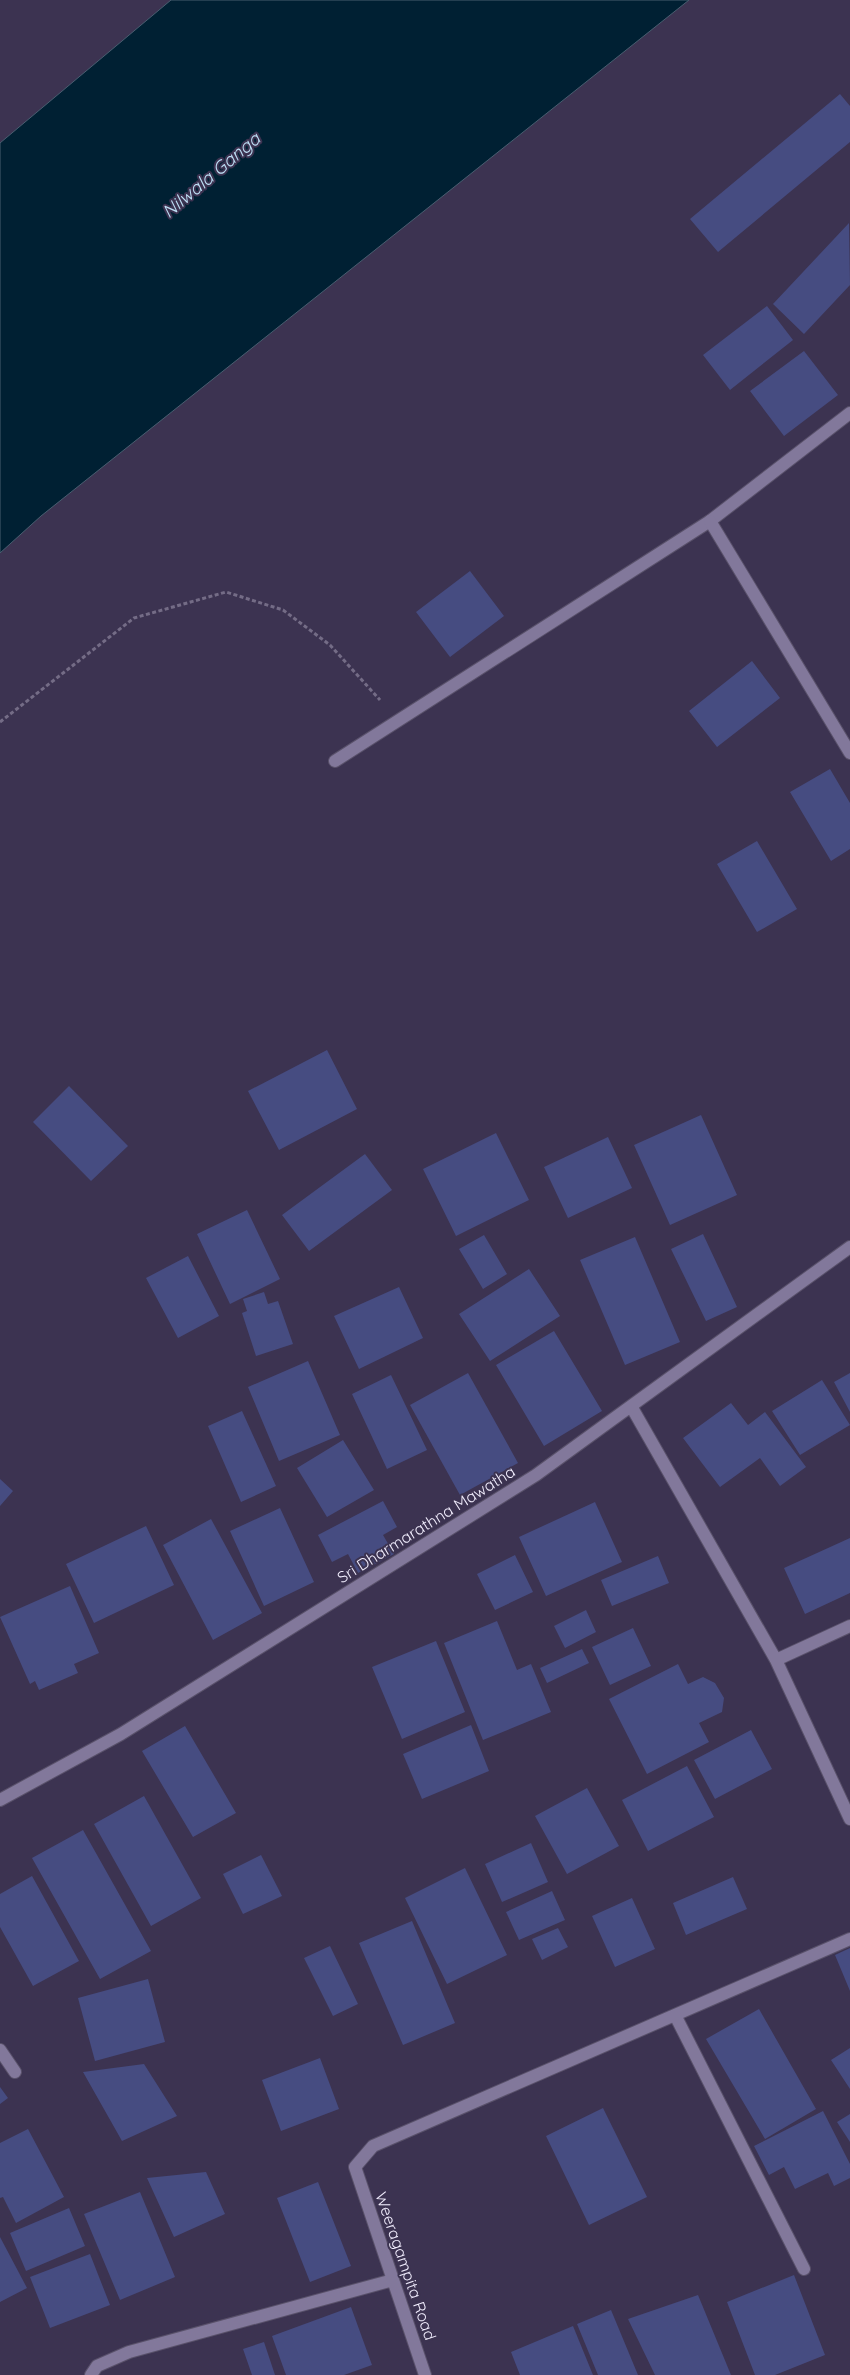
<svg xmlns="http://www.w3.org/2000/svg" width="850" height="2375" font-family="Quicksand,sans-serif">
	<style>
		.water { fill: #002033; stroke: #495e70 }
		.building { fill: #464c81 }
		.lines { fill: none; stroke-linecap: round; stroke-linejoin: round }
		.service-casing { stroke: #59516a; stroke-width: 14 }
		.minor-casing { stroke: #59516a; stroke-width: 14 }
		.path { stroke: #746c86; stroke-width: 3; stroke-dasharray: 4 2.5; stroke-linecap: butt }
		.service { stroke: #82789b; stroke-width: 12 }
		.minor { stroke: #82789b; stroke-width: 12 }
		.labels { text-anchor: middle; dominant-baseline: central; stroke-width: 4; stroke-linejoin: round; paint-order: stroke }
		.street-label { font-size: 16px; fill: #f2eefe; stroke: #3c3351 }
		.water-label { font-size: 18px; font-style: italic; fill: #bfe1f7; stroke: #3c3351 }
	</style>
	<rect width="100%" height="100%" fill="#3c3351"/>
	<path class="water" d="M 171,0 L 689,0 L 41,516 L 0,553 L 0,143 Z"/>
	<path class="building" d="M 840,94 L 850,106 L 850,142 L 718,252 L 690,219 Z
		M 849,223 L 850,285 L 804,334 L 773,304 Z
		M 767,306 L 793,340 L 730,390 L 703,355 Z
		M 804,351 L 838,395 L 784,436 L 750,391 Z
		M 470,571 L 504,616 L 450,657 L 416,612 Z
		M 752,661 L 780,698 L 717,747 L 689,711 Z
		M 830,769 L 850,803 L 850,849 L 831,861 L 790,792 Z
		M 757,841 L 797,909 L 757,932 L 717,864 Z
		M 327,1050 L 357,1109 L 279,1150 L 248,1091 Z
		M 69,1086 L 128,1146 L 91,1181 L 33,1122 Z
		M 701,1115 L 737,1195 L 670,1225 L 634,1145 Z
		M 496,1133 L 529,1200 L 456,1236 L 423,1169 Z
		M 608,1137 L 632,1188 L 568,1218 L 544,1167 Z
		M 365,1154 L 392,1190 L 309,1251 L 282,1215 Z
		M 247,1210 L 280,1279 L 230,1304 L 197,1234 Z
		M 703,1234 L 737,1307 L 706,1321 L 671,1249 Z
		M 484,1235 L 507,1274 L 483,1289 L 459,1249 Z
		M 635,1237 L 680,1342 L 625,1365 L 580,1260 Z
		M 188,1256 L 219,1316 L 178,1338 L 146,1278 Z
		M 529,1269 L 560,1316 L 490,1361 L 459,1314 Z
		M 399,1287 L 423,1338 L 359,1369 L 334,1316 Z
		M 264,1292 L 268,1304 L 278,1301 L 293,1344 L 256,1356 L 242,1313 L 247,1311 L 243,1299 Z
		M 554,1331 L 602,1411 L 544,1446 L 496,1365 Z
		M 308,1361 L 340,1435 L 279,1461 L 248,1387 Z
		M 468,1373 L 518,1463 L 460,1495 L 410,1405 Z
		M 850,1373 L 850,1412 L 834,1382 Z
		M 391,1375 L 427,1450 L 387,1469 L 352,1394 Z
		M 822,1380 L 850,1425 L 800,1455 L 772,1411 Z
		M 731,1403 L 748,1425 L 765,1412 L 806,1467 L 780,1486 L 760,1458 L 720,1487 L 683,1438 Z
		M 242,1411 L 276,1486 L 241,1502 L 208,1426 Z
		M 343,1440 L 374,1490 L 327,1517 L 297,1468 Z
		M 0,1479 L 13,1491 L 0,1506 Z
		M 383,1501 L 397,1527 L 383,1535 L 394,1554 L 358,1573 L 348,1554 L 332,1562 L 318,1535 Z
		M 595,1502 L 622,1562 L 546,1596 L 519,1537 Z
		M 280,1508 L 314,1582 L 264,1606 L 230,1531 Z
		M 211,1519 L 262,1613 L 213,1640 L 163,1545 Z
		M 146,1526 L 174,1585 L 94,1623 L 66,1564 Z
		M 850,1538 L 850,1593 L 805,1614 L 784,1568 Z
		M 515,1555 L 533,1592 L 495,1610 L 477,1574 Z
		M 658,1556 L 669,1583 L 612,1606 L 601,1580 Z
		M 70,1586 L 99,1653 L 74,1664 L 78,1673 L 39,1690 L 35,1681 L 30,1684 L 0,1617 Z
		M 586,1610 L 596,1632 L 565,1648 L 554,1626 Z
		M 497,1621 L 517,1670 L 531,1664 L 551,1712 L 483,1740 L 444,1643 Z
		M 633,1628 L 651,1666 L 610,1685 L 592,1647 Z
		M 436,1641 L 465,1712 L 402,1739 L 372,1667 Z
		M 582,1649 L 589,1663 L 547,1683 L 540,1668 Z
		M 678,1664 L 688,1684 L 703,1677 L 715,1683 L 724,1698 L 722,1712 L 699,1723 L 709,1742 L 647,1774 L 609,1699 Z
		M 471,1725 L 489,1771 L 422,1799 L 403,1754 Z
		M 185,1726 L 236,1813 L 193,1837 L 142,1751 Z
		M 751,1730 L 772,1769 L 715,1799 L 694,1760 Z
		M 687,1766 L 714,1817 L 648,1851 L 622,1800 Z
		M 587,1788 L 619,1846 L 567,1874 L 535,1816 Z
		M 144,1796 L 201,1898 L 151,1926 L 94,1824 Z
		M 83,1830 L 151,1951 L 100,1979 L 32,1858 Z
		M 531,1843 L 548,1882 L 502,1902 L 485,1864 Z
		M 261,1855 L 282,1896 L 243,1914 L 223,1874 Z
		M 465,1868 L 507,1955 L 447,1984 L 405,1898 Z
		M 32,1876 L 79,1961 L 33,1986 L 0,1927 L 0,1894 Z
		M 733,1877 L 747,1909 L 686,1935 L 673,1903 Z
		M 552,1891 L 565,1920 L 519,1940 L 506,1912 Z
		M 632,1898 L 655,1949 L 615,1967 L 592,1916 Z
		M 412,1921 L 455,2023 L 403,2045 L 359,1943 Z
		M 558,1928 L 568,1947 L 542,1960 L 532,1939 Z
		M 330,1946 L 358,2004 L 333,2016 L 304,1958 Z
		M 850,1948 L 850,1991 L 835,1955 Z
		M 148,1979 L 165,2042 L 95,2061 L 78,1998 Z
		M 759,2009 L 816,2109 L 765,2139 L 706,2039 Z
		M 850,2048 L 850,2089 L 831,2060 Z
		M 320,2058 L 339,2109 L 281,2131 L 262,2080 Z
		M 144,2064 L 177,2116 L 122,2141 L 83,2072 Z
		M 0,2087 L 8,2098 L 0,2104 Z
		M 603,2108 L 647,2197 L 589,2225 L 546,2136 Z
		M 823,2111 L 850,2164 L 850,2178 L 834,2186 L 828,2173 L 795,2189 L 784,2167 L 769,2175 L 754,2146 Z
		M 850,2114 L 850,2142 L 837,2122 Z
		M 28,2129 L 64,2197 L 16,2223 L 3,2197 L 0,2198 L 0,2143 Z
		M 206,2172 L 225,2214 L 174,2237 L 147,2178 Z
		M 318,2182 L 351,2266 L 310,2282 L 277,2198 Z
		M 140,2192 L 175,2277 L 120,2300 L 84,2214 Z
		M 69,2208 L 85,2246 L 26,2271 L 10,2233 Z
		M 0,2237 L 27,2288 L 0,2302 Z
		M 90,2254 L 110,2305 L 50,2328 L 30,2277 Z
		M 794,2275 L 825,2355 L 775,2375 L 755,2375 L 727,2302 Z
		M 698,2295 L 731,2375 L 655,2375 L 628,2319 Z
		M 351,2307 L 372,2365 L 344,2375 L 286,2375 L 272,2336 Z
		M 611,2310 L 638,2375 L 598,2375 L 577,2324 Z
		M 573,2326 L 593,2375 L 520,2375 L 511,2352 Z
		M 264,2342 L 275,2375 L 252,2375 L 243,2349 Z"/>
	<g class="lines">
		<defs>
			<path id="service" d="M 335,761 L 710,521 L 850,413"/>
			<path id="minor" d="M 710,521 L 850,753
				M 631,1406 L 776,1660 L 850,1819
				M 776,1660 L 850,1626
				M 0,1800 L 121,1734 L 536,1475 L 850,1247
				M 675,2015 L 804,2269
				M 0,2050 L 15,2072
				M 91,2375 L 97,2366 L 129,2352 L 393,2280
				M 425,2375 L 355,2167 L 373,2146 L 850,1939"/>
		</defs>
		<use href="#service" class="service-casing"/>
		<use href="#minor" class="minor-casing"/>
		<path class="path" d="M 0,722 L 134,618 L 226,592 L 283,610 L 330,645 L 380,700"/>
		<use href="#service" class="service"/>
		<use href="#minor" class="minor"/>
	</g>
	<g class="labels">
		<g class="street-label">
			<text transform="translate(426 1524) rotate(-32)">Sri Dharmarathna Mawatha</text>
			<text transform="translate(406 2266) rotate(71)">Weeragampita Road</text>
		</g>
		<g class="water-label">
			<text transform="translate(211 175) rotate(-40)">Nilwala Ganga</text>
		</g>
	</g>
</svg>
